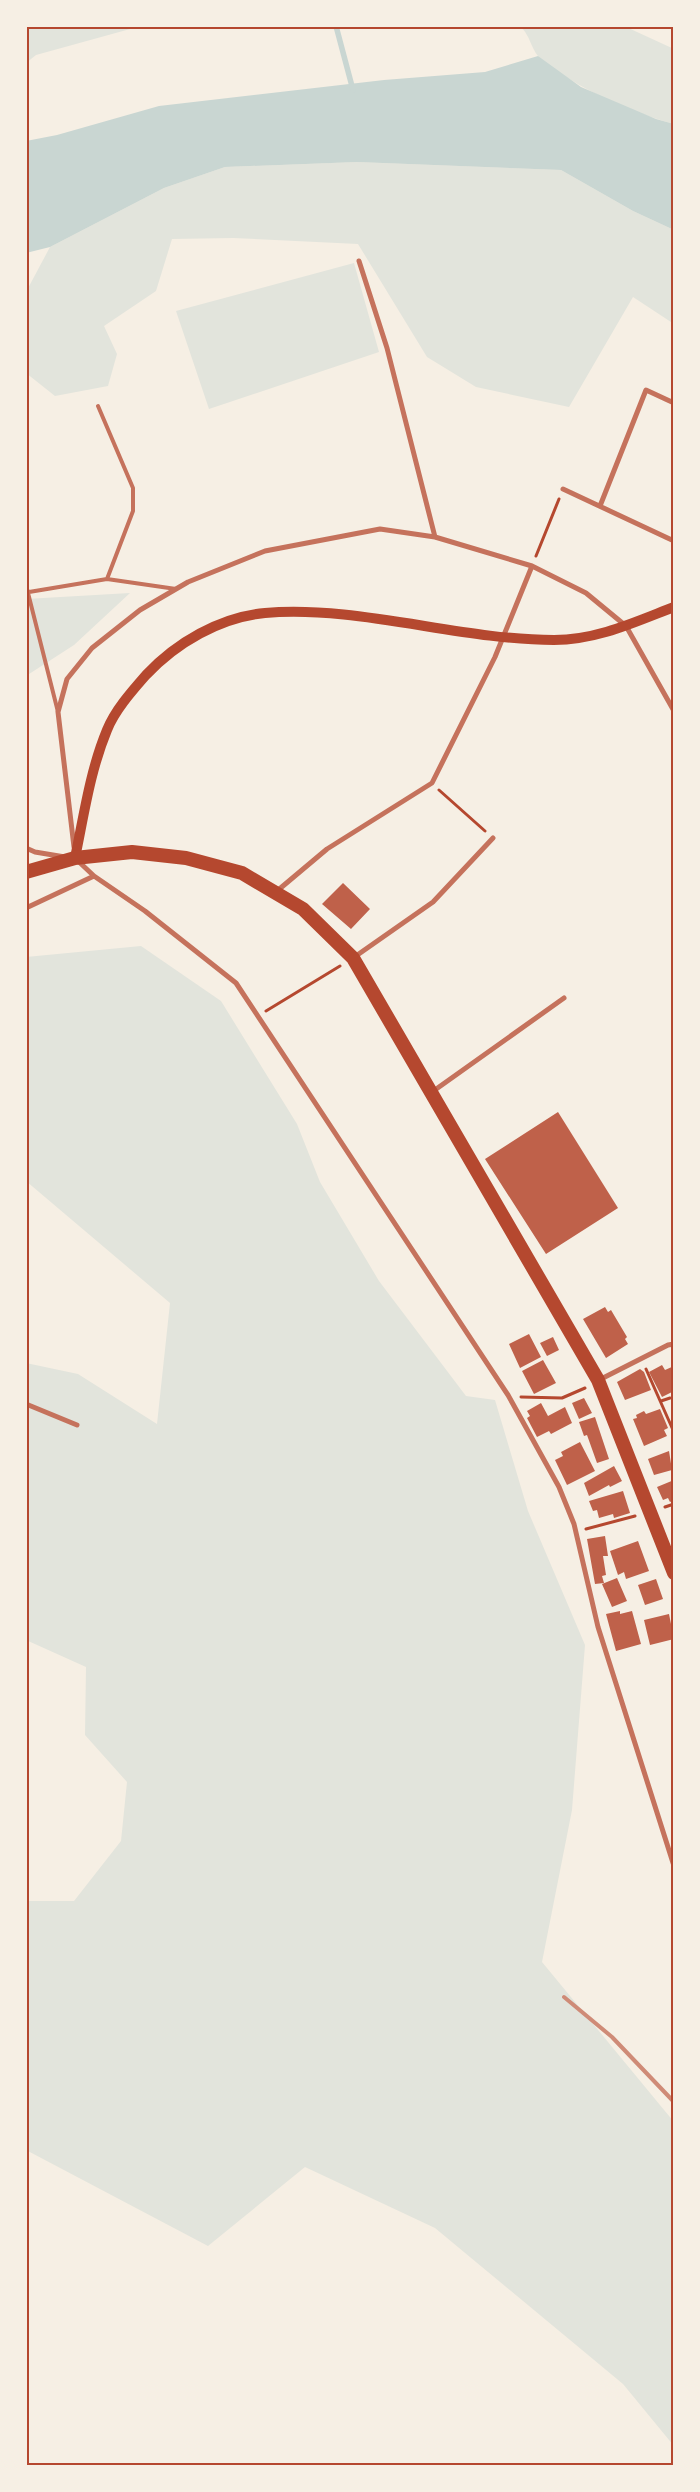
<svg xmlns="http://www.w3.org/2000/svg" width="700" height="2492" font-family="Roboto,sans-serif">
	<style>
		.green { fill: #e2e4dc }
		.water { fill: #c9d6d2 }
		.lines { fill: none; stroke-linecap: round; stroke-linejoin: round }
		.stream { stroke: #c9d6d2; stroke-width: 5.5 }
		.building { fill: #bf614a }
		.path { stroke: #b5482f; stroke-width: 3 }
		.service { stroke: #c5725c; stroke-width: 4 }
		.minor { stroke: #c5725c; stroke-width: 5 }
		.secondary { stroke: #b5482f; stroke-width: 10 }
		.trunk { stroke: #b5482f; stroke-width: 14 }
		.rail { stroke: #cf8b77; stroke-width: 4 }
		.neatline { fill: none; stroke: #b5482f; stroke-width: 2 }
	</style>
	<rect width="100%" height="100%" fill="#f6efe4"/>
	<path class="green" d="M 26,26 L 141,26 L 36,55 L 26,63 Z
		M 519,26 L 624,26 L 674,49 L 674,124 C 627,111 578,89 540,58 C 531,50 530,33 519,26 Z
		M 357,162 L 561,170 L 633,211 L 674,230 L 674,324 L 633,297 L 569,407 L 476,387 L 427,357 L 358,244 L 233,238 L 172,239 L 156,291 L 104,326 L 117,354 L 108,386 L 55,396 L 26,373 L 26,292 L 50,247 L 164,188 L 225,167 Z
		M 354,263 L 379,352 L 209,409 L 176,311 Z
		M 130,593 L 74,645 L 26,676 L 26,599 Z
		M 141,946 L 221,1001 L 297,1124 L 320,1182 L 379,1281 L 466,1396 L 495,1400 L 528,1511 L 585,1645 L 572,1810 L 542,1962 L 674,2122 L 674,2446 L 623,2384 L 435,2228 L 305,2167 L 208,2246 L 26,2150 L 26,1901 L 74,1901 L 121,1841 L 127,1782 L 85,1735 L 86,1667 L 26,1640 L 26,1363 L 78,1374 L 157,1424 L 170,1303 L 26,1181 L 26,957 Z"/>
	<path class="water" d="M 538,56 L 581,87 L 656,119 L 674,124 L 674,230 L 633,211 L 561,170 L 357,162 L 225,167 L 164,188 L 50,247 L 26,253 L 26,141 L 57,135 L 159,106 L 384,80 L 485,72 Z"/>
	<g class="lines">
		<path class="stream" d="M 336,26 L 353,90"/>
	</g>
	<path class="building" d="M 343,883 L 370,909 L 351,929 L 322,904 Z
		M 558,1112 L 618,1208 L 546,1254 L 485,1159 Z
		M 605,1307 L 608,1312 L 611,1310 L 627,1337 L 625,1339 L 628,1344 L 606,1358 L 583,1319 Z
		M 529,1334 L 541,1357 L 520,1368 L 509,1344 Z
		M 553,1337 L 559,1350 L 547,1356 L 540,1343 Z
		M 543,1360 L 556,1383 L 534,1394 L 522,1371 Z
		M 662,1365 L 665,1370 L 674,1366 L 674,1391 L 662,1397 L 649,1372 Z
		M 640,1369 L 644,1372 L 651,1390 L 625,1400 L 617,1382 Z
		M 584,1398 L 592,1413 L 579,1419 L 572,1403 Z
		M 541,1403 L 548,1416 L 565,1407 L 572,1423 L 551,1434 L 549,1431 L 537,1437 L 527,1418 L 530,1416 L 527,1411 Z
		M 660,1409 L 668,1428 L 664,1430 L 667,1436 L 644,1446 L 633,1419 L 637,1418 L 636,1415 L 644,1411 L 646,1414 Z
		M 595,1417 L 609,1459 L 597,1463 L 587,1435 L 584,1436 L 579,1422 Z
		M 580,1442 L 595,1471 L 567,1485 L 555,1460 L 563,1456 L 561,1452 Z
		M 669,1451 L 672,1470 L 654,1475 L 648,1459 Z
		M 614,1466 L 622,1481 L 610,1487 L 609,1485 L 589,1496 L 584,1483 Z
		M 674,1480 L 674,1500 L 670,1502 L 668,1498 L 663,1500 L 657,1487 Z
		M 623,1491 L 630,1513 L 614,1518 L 613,1514 L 599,1518 L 597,1510 L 593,1511 L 589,1501 Z
		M 605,1536 L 608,1556 L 603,1556 L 606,1575 L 602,1576 L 604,1583 L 595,1584 L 587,1539 Z
		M 638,1541 L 649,1571 L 626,1579 L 624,1572 L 618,1575 L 610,1551 Z
		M 617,1578 L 627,1601 L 612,1607 L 602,1584 Z
		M 656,1579 L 663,1599 L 645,1605 L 638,1585 Z
		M 620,1611 L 620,1614 L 632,1611 L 641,1644 L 616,1651 L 606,1614 Z
		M 669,1614 L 674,1639 L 650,1645 L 644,1620 Z"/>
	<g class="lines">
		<path class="path" d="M 536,556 L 559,499
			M 439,790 L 485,831
			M 266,1011 L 340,966
			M 646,1369 L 673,1430
			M 521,1397 L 562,1398 L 585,1388
			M 661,1401 L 670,1398
			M 665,1507 L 674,1504
			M 586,1529 L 635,1516"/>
		<path class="service" d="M 98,406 L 133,488 L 133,511 L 107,579
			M 26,585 L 58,712
			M 29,592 L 107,579 L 176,589"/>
		<path class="minor" d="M 359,261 L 387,348 L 435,537
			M 563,489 L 674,541
			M 600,506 L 646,390 L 674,403
			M 74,847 L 58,712 L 67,679 L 92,648 L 140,610 L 188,582 L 265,551 L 380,529 L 435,537 L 532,566 L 586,593 L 626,626 L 674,711
			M 26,848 L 35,852 L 65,857
			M 77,860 L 94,876 L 145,911 L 236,983 L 508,1395 L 559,1487 L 574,1524 L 598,1627 L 674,1866
			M 277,891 L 327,849 L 432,783 L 495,657 L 532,566
			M 26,908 L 94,876
			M 353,958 L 433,902 L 493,838
			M 432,1092 L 564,998
			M 599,1380 L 668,1345 L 674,1344
			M 26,1404 L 77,1425"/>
		<path class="secondary" d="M 75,858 C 84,815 90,771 107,730 C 115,710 132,691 146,675 C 176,643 220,617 265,613 C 358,605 460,640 554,640 C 597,640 635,622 674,607"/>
		<path class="trunk" d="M 26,872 L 75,858 L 132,852 L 186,858 L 242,873 L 303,909 L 353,958 L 598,1380 L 674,1573"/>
		<path class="rail" d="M 564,1997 L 612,2037 L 674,2102"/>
	</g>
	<rect width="700" height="2492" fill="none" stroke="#f6efe4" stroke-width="55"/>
	<rect x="28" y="28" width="644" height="2436" class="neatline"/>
</svg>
